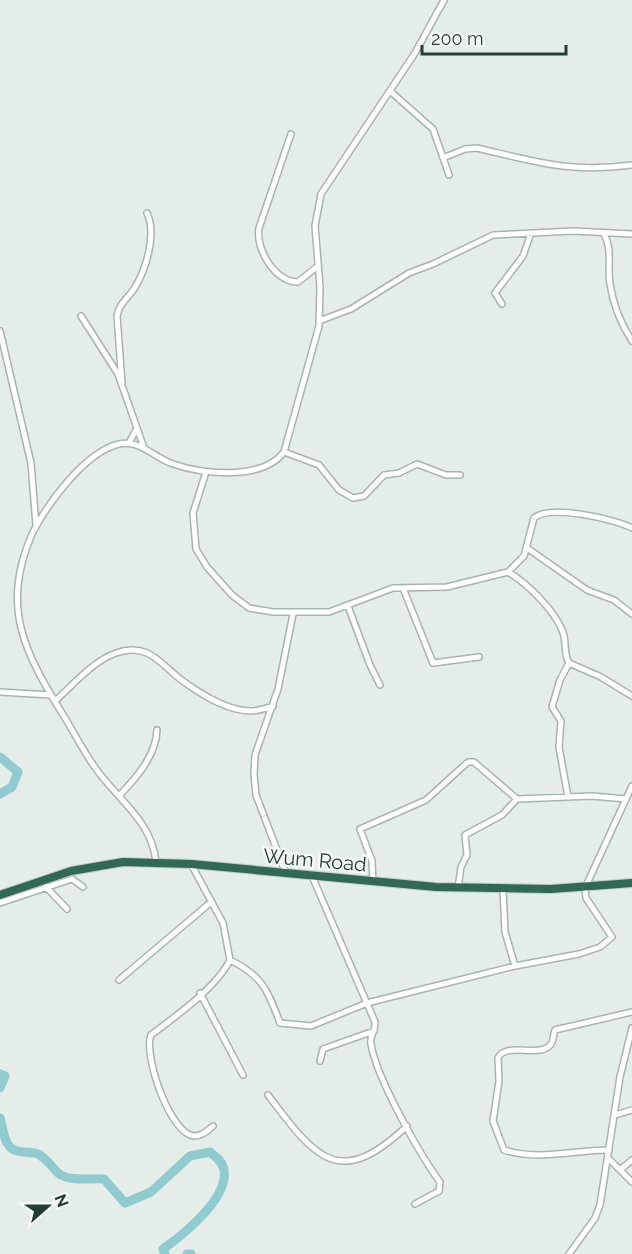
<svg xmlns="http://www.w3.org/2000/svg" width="632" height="1254" font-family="Raleway,sans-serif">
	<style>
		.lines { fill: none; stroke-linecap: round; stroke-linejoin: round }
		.river { stroke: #8fcbcf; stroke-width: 9 }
		.minor-casing { stroke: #a7b5af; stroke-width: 8 }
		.highway-casing { stroke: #c2c9c6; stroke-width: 10 }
		.minor { stroke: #fff; stroke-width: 5 }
		.highway { stroke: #316958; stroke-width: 8 }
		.labels { text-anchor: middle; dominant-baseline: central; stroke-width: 5; stroke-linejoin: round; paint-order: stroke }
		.street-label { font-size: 20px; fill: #243e35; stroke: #f5f9f7 }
	</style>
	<rect width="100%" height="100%" fill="#e4ede8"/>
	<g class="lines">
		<path class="river" d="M 0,757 L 18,772 L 12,787 L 0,794
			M 0,1074 L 5,1076 L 0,1088
			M 0,1118 C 3,1127 3,1141 11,1148 C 20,1155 29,1150 38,1154 C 47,1159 51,1166 58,1173 C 68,1182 91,1178 104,1179 L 125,1203 L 151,1192 L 190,1156 L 210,1152 C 216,1157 223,1162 224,1170 C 229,1198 183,1235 163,1249 L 165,1254
			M 187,1254 L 191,1254"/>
		<defs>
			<path id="minor" d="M 390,91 L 433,129 L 449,175
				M 291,134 L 259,228 C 255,249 276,283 298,282 L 318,266
				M 443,158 L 465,149 L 477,148 C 537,162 569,173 632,165
				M 604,234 C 613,250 607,267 610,284 C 613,304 621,324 632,341
				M 502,304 L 495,293 L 523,256 L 531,233
				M 81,316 L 118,374 L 144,448
				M 319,321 L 351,309 L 409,273 L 433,264 L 493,235 L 573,231 L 632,234
				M 0,331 L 31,463 L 36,525
				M 122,383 L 117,316 C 119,304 127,299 134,289 C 146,270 157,234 147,213
				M 129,443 L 137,428
				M 284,452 L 319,465 L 339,490 L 353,498 L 364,496 L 384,475 L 399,473 L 417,464 L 446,475 L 460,475
				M 206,472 L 193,513 L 196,549 L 207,567 L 232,595 L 249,608 L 273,612 L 329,612 L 393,588 L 447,587 L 508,572 L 524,556 L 534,518 C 550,504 614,519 632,528
				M 527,548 L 587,590 L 614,600 L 632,614
				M 508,572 C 527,583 558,613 564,636 C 566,645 564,655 569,663 L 601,677 L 632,696
				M 403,588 L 433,663 L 479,657
				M 348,606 L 370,665 L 380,685
				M 0,692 L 51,695
				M 55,701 C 73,685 93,661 116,653 C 147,642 159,662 180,679 C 199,693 226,711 251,711 C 258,711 266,708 273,706
				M 119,796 C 136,778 156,756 157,730
				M 568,797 L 559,747 L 561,721 L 552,707 L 560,680 L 569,663
				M 156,862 C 152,825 126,806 104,779 C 88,761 78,739 65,718 C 25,653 0,609 32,534 C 47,504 85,452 119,444 C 139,439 155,458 173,464 C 203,474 262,481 284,452 L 319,326 L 320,287 L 315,226 L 321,194 L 415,53 L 444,0
				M 191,864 L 223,923 L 230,960 C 216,988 176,1016 151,1035 C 143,1055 170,1134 194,1136 C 202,1136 207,1131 213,1126
				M 286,874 L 256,795 L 254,774 L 255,755 L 278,689 L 293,614
				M 312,876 L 375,1022 C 376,1031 369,1036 371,1044 C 376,1077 420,1155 440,1182 L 439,1191 L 415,1204
				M 373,882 L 372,861 L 360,829 L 426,800 L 468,762 L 474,762 L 517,799
				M 46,887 L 67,909
				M 458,888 L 461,867 L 467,855 L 465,835 L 502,815 L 517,799 L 592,796 L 626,799
				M 503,890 L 505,932 L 515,966
				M 0,903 L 72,879 L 83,887
				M 230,960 C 263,976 268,991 280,1023 L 311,1026 L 367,1003 L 515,966 L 579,954 L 600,947 L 612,937 L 586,898 L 585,888 L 632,786
				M 119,980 L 210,903
				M 200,993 L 243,1075
				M 320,1061 L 323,1049 L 374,1031
				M 268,1095 C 315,1157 338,1191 407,1126
				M 615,1115 L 632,1110
				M 609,1150 C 573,1150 539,1161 504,1150 L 493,1121 L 499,1081 L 498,1058 C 506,1041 541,1059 551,1044 C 554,1041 553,1034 555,1030 L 559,1029 L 632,1012
				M 608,1158 L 632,1182
				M 620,1170 L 632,1160
				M 569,1254 L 595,1218 L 600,1205 L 620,1077 L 632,1028"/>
			<path id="highway" d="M 0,895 L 71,871 L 123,862 L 191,864 L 436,887 L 551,889 L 632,883"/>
		</defs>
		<use href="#minor" class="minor-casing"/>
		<use href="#highway" class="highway-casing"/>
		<use href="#minor" class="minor"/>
		<use href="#highway" class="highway"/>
	</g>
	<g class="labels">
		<g class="street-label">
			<text transform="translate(315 860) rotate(5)">Wum Road</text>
		</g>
	</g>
	<g transform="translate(48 1206) rotate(69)" stroke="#f5f9f7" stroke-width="4.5" paint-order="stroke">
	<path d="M0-4.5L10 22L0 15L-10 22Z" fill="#243e35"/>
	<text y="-9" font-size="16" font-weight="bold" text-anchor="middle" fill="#243e35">N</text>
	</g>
	<path d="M422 45v9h144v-9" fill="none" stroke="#243e35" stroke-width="3"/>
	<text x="431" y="45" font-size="18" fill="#243e35" stroke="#f5f9f7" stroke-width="4.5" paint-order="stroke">200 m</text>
</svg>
